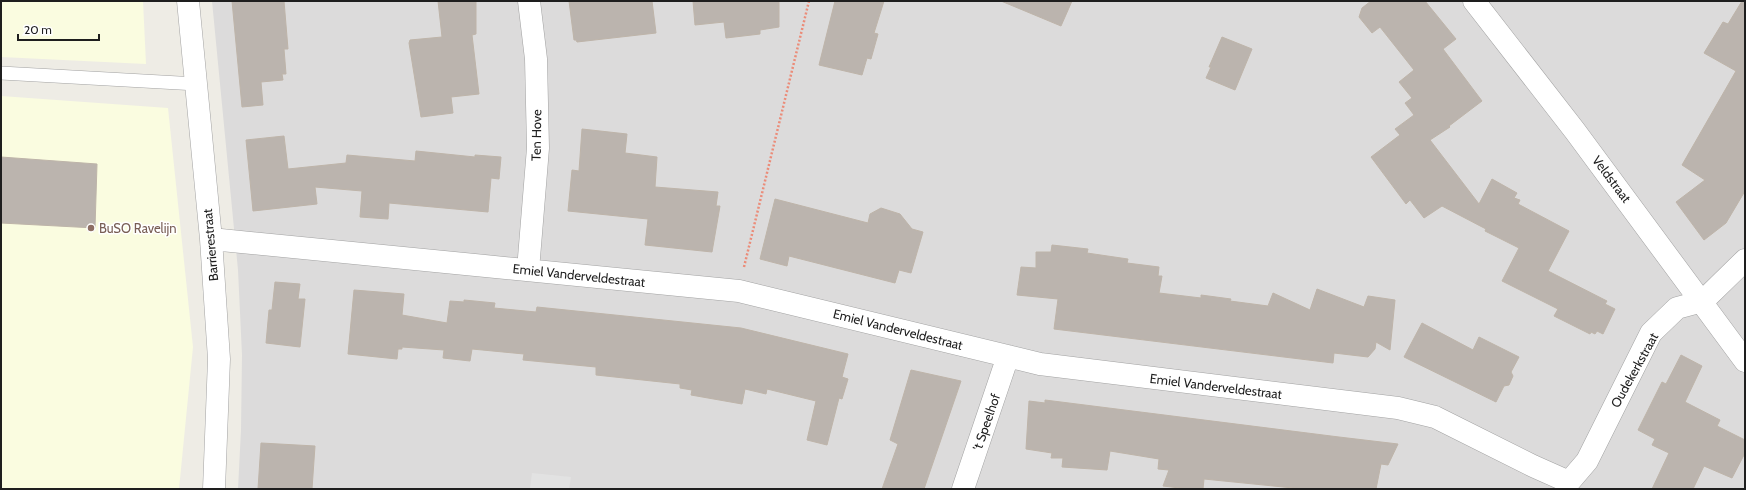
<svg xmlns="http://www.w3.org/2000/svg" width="1746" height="490" font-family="Cabin,sans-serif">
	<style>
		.residential { fill: #dcdbdb }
		.education { fill: #fafce0 }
		.parking { fill: #e2e2e2 }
		.building { fill: #bbb4ae; stroke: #beb4a9 }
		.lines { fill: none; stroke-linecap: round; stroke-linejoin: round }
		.service-casing { stroke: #a2a2a2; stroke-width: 14 }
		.minor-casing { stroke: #a2a2a2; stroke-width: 23 }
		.path { stroke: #eb8c79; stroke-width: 2.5; stroke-dasharray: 2 2; stroke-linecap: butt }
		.service { stroke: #fff; stroke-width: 13 }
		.minor { stroke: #fff; stroke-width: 22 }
		.education-dot { fill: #8d6e63; stroke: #fff; stroke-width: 1.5 }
		.labels { text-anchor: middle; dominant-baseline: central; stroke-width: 3; stroke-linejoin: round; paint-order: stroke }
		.street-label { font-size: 13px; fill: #1e1e1e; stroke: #fff }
		.education-label { font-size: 13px; fill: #785e54; stroke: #fff; text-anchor: start }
	</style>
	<rect width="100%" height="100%" fill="#eeece5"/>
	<path class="residential" d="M 212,1 L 1745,1 L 1745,489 L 238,489 L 241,430 L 242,355 L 238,270 Z"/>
	<path class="education" d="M 1,1 L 143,1 L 146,64 L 1,57 Z
		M 1,96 L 168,108 L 193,347 L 179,489 L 1,489 Z"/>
	<path class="parking" d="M 532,473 L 571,477 L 569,489 L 530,489 Z"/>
	<path class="building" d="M 232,1 L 284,1 L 288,49 L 284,49 L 286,74 L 282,74 L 283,80 L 261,82 L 263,105 L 242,107 Z
		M 438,1 L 476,1 L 476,34 L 472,35 L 479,94 L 451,97 L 453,113 L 421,117 L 409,43 L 410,40 L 442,37 Z
		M 569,1 L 652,1 L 656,33 L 577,42 L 576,40 L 574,40 Z
		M 693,1 L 779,1 L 779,27 L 760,30 L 760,34 L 726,38 L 724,22 L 695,25 Z
		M 835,1 L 884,1 L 874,33 L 878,34 L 871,59 L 867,58 L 862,75 L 819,65 Z
		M 1001,1 L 1072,1 L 1061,26 Z
		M 1371,1 L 1425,1 L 1456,39 L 1443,49 L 1482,101 L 1449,126 L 1450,127 L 1430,140 L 1479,204 L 1492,179 L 1517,193 L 1514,198 L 1520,200 L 1518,204 L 1569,231 L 1548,271 L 1607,301 L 1605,304 L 1615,309 L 1603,334 L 1597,331 L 1595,334 L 1591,332 L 1590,334 L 1554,316 L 1558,309 L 1502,281 L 1519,248 L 1485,231 L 1486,229 L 1442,206 L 1424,218 L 1410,200 L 1406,204 L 1371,157 L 1400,135 L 1395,129 L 1414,115 L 1405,103 L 1412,98 L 1399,82 L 1414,70 L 1380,27 L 1372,33 L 1359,17 L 1362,8 Z
		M 1742,1 L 1745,1 L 1745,191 L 1726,223 L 1704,240 L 1676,202 L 1705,180 L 1682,165 L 1736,71 L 1704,53 L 1723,22 L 1728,24 Z
		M 1222,37 L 1252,49 L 1235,90 L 1206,78 L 1211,67 L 1209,67 Z
		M 582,129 L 627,134 L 625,153 L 657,157 L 655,187 L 718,192 L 716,206 L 720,206 L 712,252 L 645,245 L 648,219 L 568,211 L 572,170 L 579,171 Z
		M 284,136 L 288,169 L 346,163 L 347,155 L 415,161 L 416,151 L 475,157 L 475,155 L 501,157 L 499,179 L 491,178 L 488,212 L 389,203 L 388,219 L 360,217 L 362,191 L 315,187 L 317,204 L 253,211 L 246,140 Z
		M 1,157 L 97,164 L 95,228 L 1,223 Z
		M 775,199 L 868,223 L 870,214 L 881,208 L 900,214 L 912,229 L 923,232 L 911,273 L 899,270 L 895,283 L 789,256 L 787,266 L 760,259 Z
		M 1052,245 L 1088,249 L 1087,253 L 1128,259 L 1127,263 L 1159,267 L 1158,276 L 1162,276 L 1159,293 L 1201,298 L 1201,295 L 1231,299 L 1230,301 L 1268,306 L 1273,293 L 1310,310 L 1317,289 L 1364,307 L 1368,296 L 1395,300 L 1390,350 L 1376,342 L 1375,349 L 1368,357 L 1334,353 L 1333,363 L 1054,329 L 1058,299 L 1017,295 L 1021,267 L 1036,268 L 1036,252 L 1051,252 Z
		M 275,282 L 300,284 L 298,299 L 305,299 L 300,347 L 266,343 L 269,310 L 272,310 Z
		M 354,290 L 404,294 L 402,315 L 447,323 L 450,301 L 464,302 L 464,300 L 495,303 L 494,308 L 536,312 L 537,307 L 741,328 L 848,354 L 842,377 L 848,379 L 842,399 L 839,398 L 827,445 L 807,440 L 816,401 L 767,389 L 766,394 L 745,389 L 742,404 L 691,395 L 692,390 L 680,388 L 680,384 L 596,375 L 596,367 L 523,360 L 524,354 L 472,349 L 470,361 L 443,358 L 444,350 L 402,347 L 402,349 L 398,349 L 397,359 L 348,354 Z
		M 1422,323 L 1473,350 L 1479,337 L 1519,357 L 1511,372 L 1513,376 L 1509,385 L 1504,386 L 1496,402 L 1404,357 Z
		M 1681,355 L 1702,366 L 1685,402 L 1720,420 L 1717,426 L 1745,440 L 1745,453 L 1732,478 L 1704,466 L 1693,489 L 1652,489 L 1669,453 L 1652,445 L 1655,439 L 1638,430 L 1662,382 L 1666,384 Z
		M 911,370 L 961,381 L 924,489 L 882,489 L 898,444 L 890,440 Z
		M 1045,400 L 1339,437 L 1398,444 L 1388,465 L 1381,464 L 1376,489 L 1303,489 L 1204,479 L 1203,489 L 1188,489 L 1163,486 L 1169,470 L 1158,469 L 1159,459 L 1110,451 L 1107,470 L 1062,467 L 1063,458 L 1051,458 L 1052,453 L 1026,449 L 1029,401 L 1045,403 Z
		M 261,443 L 315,446 L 312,489 L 258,489 Z"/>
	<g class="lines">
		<defs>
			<path id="service" d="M 1,73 L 197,84"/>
			<path id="minor" d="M 188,1 L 211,239 L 219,359 L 214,489
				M 1474,1 L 1575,131 L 1745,361
				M 211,239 L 739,291 L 1040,364 L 1398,408 L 1435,417 L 1533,466 L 1569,482
				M 528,270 L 538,148 L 536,59 L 529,1
				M 963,489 L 1008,356
				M 1566,489 L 1569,482 L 1587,461 L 1651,333 L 1677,308 L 1703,301 L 1745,260"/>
		</defs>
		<use href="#service" class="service-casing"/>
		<use href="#minor" class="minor-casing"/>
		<path class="path" d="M 744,267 L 809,1"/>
		<use href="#service" class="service"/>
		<use href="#minor" class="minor"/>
	</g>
	<circle class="education-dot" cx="91" cy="228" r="4"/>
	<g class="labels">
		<g class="street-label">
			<text transform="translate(536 135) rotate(-89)">Ten Hove</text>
			<text transform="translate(1612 179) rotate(53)">Veldstraat</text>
			<text transform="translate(210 245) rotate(-95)">Barrierestraat</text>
			<text transform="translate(579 275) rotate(6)">Emiel Vanderveldestraat</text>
			<text transform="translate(898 329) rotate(14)">Emiel Vanderveldestraat</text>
			<text transform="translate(1634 370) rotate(-61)">Oudekerkstraat</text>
			<text transform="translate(1216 386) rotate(7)">Emiel Vanderveldestraat</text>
			<text transform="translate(986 422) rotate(-71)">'t Speelhof</text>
		</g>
		<g class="education-label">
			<text x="99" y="228">BuSO Ravelijn</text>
		</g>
	</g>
	<rect width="1746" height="490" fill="none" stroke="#1e1e1e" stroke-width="4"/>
	<path d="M18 34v6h81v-6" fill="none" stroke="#1e1e1e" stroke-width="2"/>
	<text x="24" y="34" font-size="12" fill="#1e1e1e" stroke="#ffffff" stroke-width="3" paint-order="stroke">20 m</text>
</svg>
